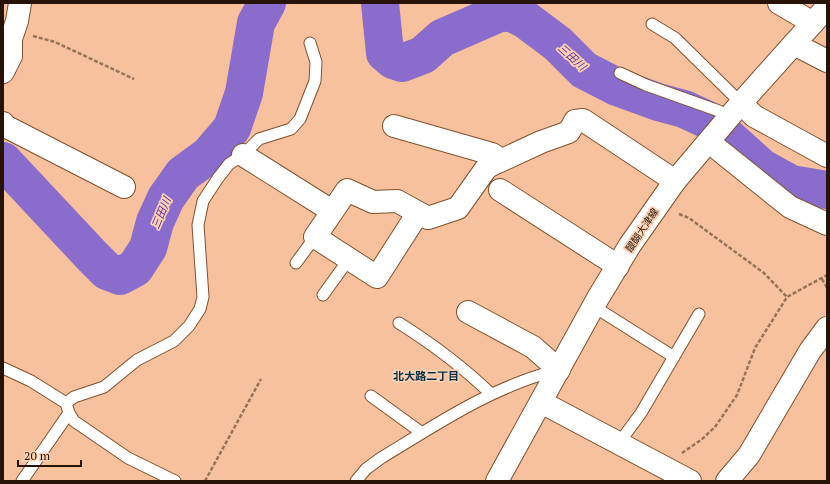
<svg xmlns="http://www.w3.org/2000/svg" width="830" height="484" font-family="'PT Serif','Noto Sans JP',serif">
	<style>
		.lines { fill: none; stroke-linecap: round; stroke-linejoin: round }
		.river { stroke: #8a6ccd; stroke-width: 38 }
		.service-casing { stroke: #7f512e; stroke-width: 13 }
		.minor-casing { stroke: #7f512e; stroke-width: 24 }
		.secondary-casing { stroke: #7f512e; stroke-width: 24 }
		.path { stroke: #997358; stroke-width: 2.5; stroke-dasharray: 4 2; stroke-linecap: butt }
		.service { stroke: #fff; stroke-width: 11 }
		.minor { stroke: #fff; stroke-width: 22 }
		.secondary { stroke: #fff; stroke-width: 22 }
		.labels { text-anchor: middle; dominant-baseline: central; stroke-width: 3.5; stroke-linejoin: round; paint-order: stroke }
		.street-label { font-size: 10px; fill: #261305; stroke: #fcd1b3 }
		.water-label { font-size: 11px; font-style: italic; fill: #582b9e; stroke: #fcd1b3 }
		.neighbourhood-label { font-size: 11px; font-weight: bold; fill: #043046; stroke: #fcd1b3 }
	</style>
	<rect width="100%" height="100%" fill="#f6c19c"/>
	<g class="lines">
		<path class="river" d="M 380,3 L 385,53 L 393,60 L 402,63 L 423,55 L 442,38 L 497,14 L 510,12 L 526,20 L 558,44 L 584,70 L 617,87 L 658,102 L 684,109 L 710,121 L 762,168 L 791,184 L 827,190
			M 3,161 L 92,256 L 107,271 L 120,276 L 135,268 L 148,248 L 155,222 L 166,198 L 183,174 L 209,155 L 232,128 L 244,93 L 256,23 L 267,3"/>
		<defs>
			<path id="service" d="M 652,24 L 675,38 L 741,103
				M 620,73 L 646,85 L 719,111 L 729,117
				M 296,263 L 315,237
				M 323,295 L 349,259
				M 593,306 L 674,357
				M 399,323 C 434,345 461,365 491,394
				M 3,368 L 31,381 L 66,403 L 69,413 L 74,421 L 128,458 L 175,481
				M 371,396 L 422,433
				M 66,403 L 74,397 L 104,387 L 137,360 L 174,341 L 189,326 L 200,309 L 203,297 L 198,225 L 203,201 L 218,178 L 229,164 L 243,155 L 259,139 L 291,129 L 300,119 L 315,81 L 316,62 L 310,43
				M 619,443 L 641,413 L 699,314
				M 22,481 L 69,413
				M 356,481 L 366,469 L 381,458 C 437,424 493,386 558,370"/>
			<path id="minor" d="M 779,3 L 813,23
				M 794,44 L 827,61
				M 3,72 L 11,56 L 11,39 L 17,21 L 20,3
				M 741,103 L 754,116 L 827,156
				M 3,123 L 5,126 L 124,187
				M 394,126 L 492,154 L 501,160
				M 709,142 L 790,207 L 827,224
				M 243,155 L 332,211
				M 500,190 L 618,266
				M 418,213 L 377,277 L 315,237 L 347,190 L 373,202 L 397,201 L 428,218 L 458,208 L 487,167 L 541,142 L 569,132 L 575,121 L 583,120 L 675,181
				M 468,312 L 533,347 L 559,370
				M 541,402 L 690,481
				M 727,481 L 749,455 L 810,351 L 827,328"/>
			<path id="secondary" d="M 497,481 L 598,298 L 630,245 L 675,181 L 741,103 L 827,7"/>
		</defs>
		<use href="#service" class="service-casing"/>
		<use href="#minor" class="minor-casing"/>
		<use href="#secondary" class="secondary-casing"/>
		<path class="path" d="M 33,36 L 55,42 L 134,79
			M 679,214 L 689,218 L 764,273 L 787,297
			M 822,279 L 827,288
			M 682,453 L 701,440 L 715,427 L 737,395 L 755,348 L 787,297 L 827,275
			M 205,481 L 261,379"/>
		<use href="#service" class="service"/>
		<use href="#minor" class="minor"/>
		<use href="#secondary" class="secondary"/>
	</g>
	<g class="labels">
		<g class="street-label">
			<text transform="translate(642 230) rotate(-56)">醍醐大津線</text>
		</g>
		<g class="water-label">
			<text transform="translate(572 57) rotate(42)">三田川</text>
			<text transform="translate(161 213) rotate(-67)">三田川</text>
		</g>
		<g class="neighbourhood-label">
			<text x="426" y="376">北大路二丁目</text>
		</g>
	</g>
	<rect width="830" height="484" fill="none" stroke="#261305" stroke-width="8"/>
	<path d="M18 460v6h63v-6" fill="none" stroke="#261305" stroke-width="2"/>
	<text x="24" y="460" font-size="12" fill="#261305" stroke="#fcd1b3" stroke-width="3" paint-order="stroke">20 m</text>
</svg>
